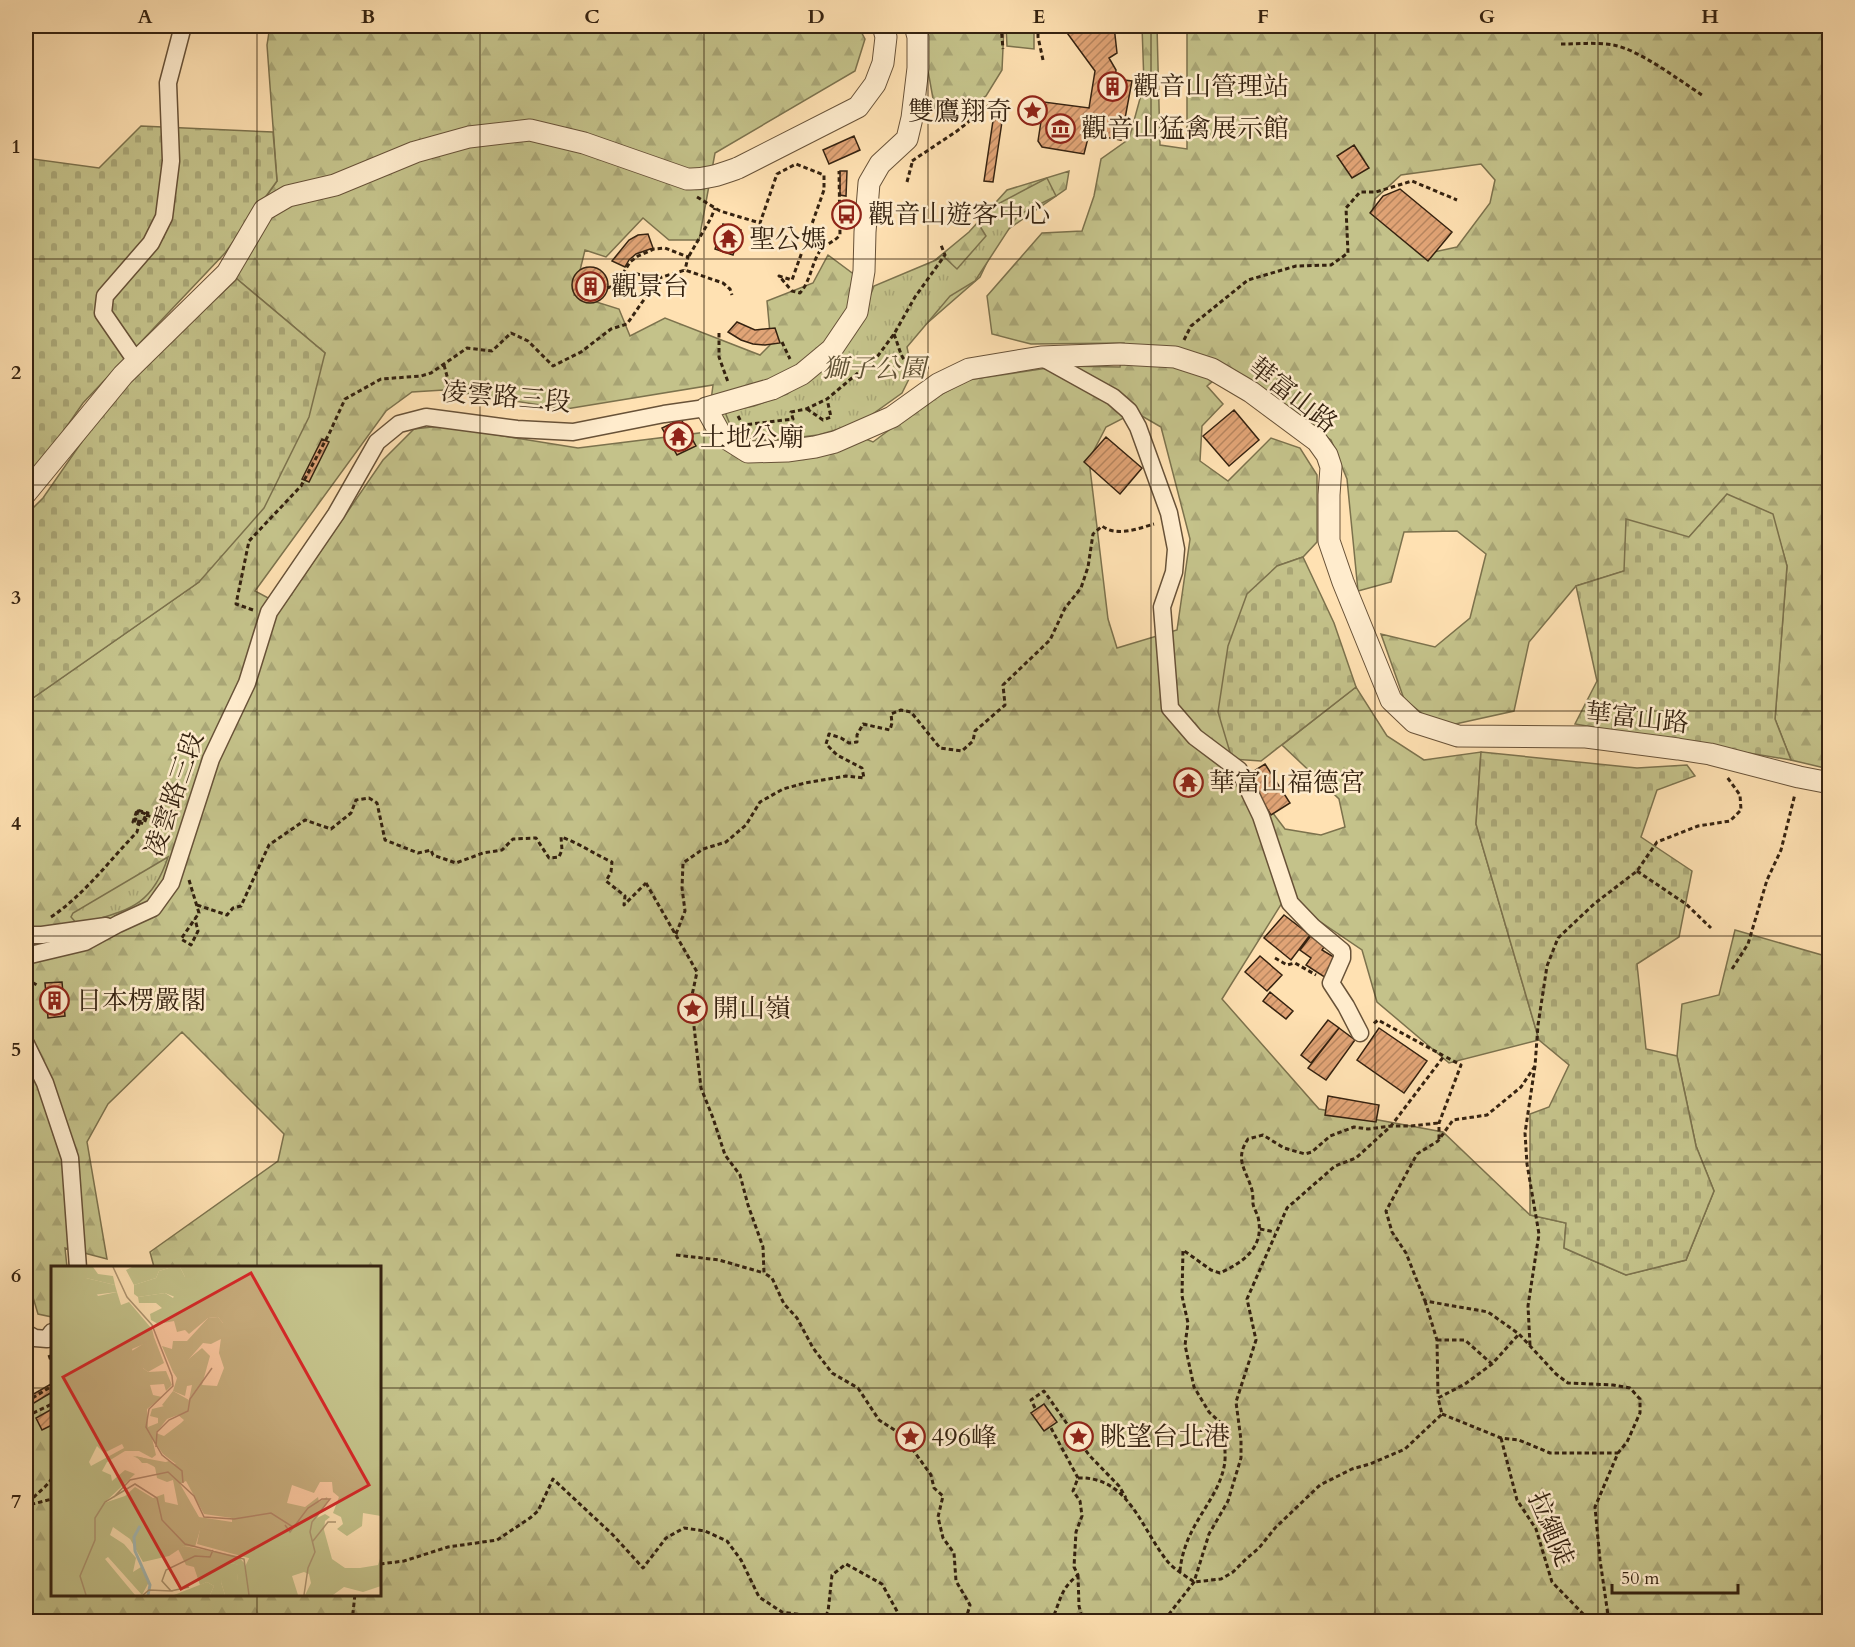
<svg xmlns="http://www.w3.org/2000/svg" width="1855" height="1647" font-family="Cardo,'Noto Serif TC',serif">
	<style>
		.green { fill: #c4c28a; stroke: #7c724d; stroke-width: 1.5 }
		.forest { fill: url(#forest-firs); stroke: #7c724d; stroke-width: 1.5; fill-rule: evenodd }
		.cemetery { fill: url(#cemetery-stones); stroke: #7c724d; stroke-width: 1.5 }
		.park { fill: url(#park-tufts); stroke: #7c724d; stroke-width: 1.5 }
		.building { fill: url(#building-hatch); stroke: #352210; stroke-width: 1.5 }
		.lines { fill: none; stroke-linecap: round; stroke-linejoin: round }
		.minor-casing { stroke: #685238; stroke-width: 19 }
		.tertiary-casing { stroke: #685238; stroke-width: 23 }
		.path { stroke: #352210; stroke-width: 3; stroke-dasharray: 4.5 3; stroke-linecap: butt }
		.minor { stroke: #ffeccd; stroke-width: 16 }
		.tertiary { stroke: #ffeccd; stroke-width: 21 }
		.grid { fill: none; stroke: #352210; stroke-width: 1.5; stroke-opacity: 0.55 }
		.labels { text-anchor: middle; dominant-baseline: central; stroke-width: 5; stroke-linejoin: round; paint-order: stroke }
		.poi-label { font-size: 26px; fill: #352210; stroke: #ffeccd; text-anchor: start }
		.park-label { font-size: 26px; font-style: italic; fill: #605235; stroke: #ffeccd }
		.street-label { font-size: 26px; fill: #352210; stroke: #ffeccd }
		.inset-river { fill: none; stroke: #a5bbb7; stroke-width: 3 }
		.inset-road { fill: none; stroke: #ae9571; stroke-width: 1.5 }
		.view { fill: #d62828; fill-opacity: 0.15; stroke: #d62828; stroke-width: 3 }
		.inset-edge { fill: none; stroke: #352210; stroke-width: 3 }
		.neatline { fill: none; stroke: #352210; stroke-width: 2 }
		.grid-label { font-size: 20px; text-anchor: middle; font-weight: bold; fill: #352210 }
	</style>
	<defs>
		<pattern id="forest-firs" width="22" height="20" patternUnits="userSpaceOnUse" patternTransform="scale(1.5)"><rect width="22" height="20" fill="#c4c28a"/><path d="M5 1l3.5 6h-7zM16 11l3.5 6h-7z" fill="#a9a676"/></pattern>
		<pattern id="cemetery-stones" width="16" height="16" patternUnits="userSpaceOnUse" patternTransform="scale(1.5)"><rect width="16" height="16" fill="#c4c28a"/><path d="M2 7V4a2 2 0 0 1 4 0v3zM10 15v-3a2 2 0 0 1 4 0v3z" fill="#a9a676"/></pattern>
		<pattern id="park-tufts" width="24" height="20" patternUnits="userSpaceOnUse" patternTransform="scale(1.5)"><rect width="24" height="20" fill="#c4c28a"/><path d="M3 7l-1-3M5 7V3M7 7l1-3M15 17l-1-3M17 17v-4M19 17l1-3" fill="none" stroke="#a9a676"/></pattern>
		<pattern id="building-hatch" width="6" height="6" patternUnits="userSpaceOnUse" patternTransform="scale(1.5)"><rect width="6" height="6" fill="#e1a476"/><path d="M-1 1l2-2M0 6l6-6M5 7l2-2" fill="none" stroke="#b7855f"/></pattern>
	</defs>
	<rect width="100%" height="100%" fill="#ffe1b2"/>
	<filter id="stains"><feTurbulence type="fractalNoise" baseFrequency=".00333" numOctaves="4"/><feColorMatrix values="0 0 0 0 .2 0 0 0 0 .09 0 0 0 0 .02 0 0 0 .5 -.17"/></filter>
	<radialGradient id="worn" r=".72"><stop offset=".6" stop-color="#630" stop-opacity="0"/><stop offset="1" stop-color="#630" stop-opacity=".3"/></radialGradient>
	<path class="green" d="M 1006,26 L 1034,26 L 1034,49 L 1007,46 Z"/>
	<path class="forest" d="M 270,26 L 858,26 L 865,39 L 855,71 L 715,153 L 699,240 L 669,240 L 643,218 L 606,257 L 585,250 L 574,295 L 619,309 L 630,336 L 665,318 L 760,355 L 771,344 L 767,301 L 813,283 L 828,255 L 871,287 L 911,280 L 969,232 L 1007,190 L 1069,171 L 1066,189 L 1000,235 L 980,277 L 909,339 L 899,375 L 853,434 L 873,442 L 927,402 L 968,380 L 1061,366 L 1120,367 L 1124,343 L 1031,344 L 992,334 L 987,296 L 1042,233 L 1082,231 L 1094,196 L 1101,159 L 1129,139 L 1144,84 L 1142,26 L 1157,26 L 1160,145 L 1187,149 L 1187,26 L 1829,26 L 1829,769 L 1791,760 L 1775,719 L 1787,566 L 1772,514 L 1727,495 L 1689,537 L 1624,571 L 1576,586 L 1529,642 L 1514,711 L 1451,725 L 1424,715 L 1404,699 L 1381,634 L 1435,647 L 1470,618 L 1486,554 L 1457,531 L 1404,532 L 1391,582 L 1358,591 L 1347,479 L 1331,440 L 1226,371 L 1207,386 L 1223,404 L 1202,426 L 1200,461 L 1228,481 L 1271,438 L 1300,448 L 1317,475 L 1317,542 L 1303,557 L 1277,566 L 1232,759 L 1285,829 L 1321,835 L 1345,827 L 1339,799 L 1282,745 L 1356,687 L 1387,736 L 1424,760 L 1481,752 L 1476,824 L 1539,1040 L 1449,1063 L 1377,1002 L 1362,950 L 1285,898 L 1222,999 L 1319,1109 L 1443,1132 L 1530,1215 L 1566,1223 L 1564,1248 L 1626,1275 L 1686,1260 L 1714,1191 L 1696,1146 L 1677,1056 L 1682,1004 L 1719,995 L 1735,930 L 1822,955 L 1829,932 L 1829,1621 L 26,1621 L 26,1399 L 28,1402 L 52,1393 L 52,1594 L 380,1594 L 380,1268 L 154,1267 L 150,1252 L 278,1161 L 284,1134 L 182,1032 L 108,1104 L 87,1142 L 107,1259 L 65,1248 L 67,1267 L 52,1268 L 52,1317 L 38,1314 L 26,1274 L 26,695 L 30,700 L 199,582 L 325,353 L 237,279 L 225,253 L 277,181 L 267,45 ZM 1481,164 L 1495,180 L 1490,203 L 1457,247 L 1434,252 L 1372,213 L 1375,199 L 1401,175 ZM 713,385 L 707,432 L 578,448 L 441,426 L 414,429 L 383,460 L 283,606 L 255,591 L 386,411 L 412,392 L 444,390 L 566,409 ZM 1135,412 L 1161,427 L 1190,539 L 1177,630 L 1117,648 L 1108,619 L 1089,460 L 1106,427 Z
		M 920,26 L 1004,26 L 1002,70 L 986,96 L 955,116 L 937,121 Z"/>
	<path class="cemetery" d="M 141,126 L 273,132 L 277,181 L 225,253 L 83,403 L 26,485 L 26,158 L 99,168 Z
		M 237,279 L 325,353 L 309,417 L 264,508 L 199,582 L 30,700 L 26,695 L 26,515 L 43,498 L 115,394 Z
		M 1727,494 L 1773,514 L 1787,566 L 1775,719 L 1791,760 L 1575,724 L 1597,681 L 1576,586 L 1624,571 L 1626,519 L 1689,537 Z
		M 1303,557 L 1334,623 L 1356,687 L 1261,761 L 1232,759 L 1218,712 L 1228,646 L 1247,594 L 1277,566 Z
		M 1481,752 L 1637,768 L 1687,765 L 1695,776 L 1657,790 L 1641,837 L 1692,871 L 1679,937 L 1637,964 L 1646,1049 L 1677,1056 L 1696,1146 L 1714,1191 L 1686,1260 L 1626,1275 L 1564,1248 L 1566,1223 L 1530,1215 L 1530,1114 L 1549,1107 L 1569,1065 L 1539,1040 L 1476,824 Z"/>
	<path class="park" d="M 1047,178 L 1056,196 L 1018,215 L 975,281 L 950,296 L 907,347 L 912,373 L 902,393 L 860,423 L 818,435 L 776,440 L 747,438 L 733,432 L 725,412 L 754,406 L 787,394 L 841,354 L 856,332 L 874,286 L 936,260 L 942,255 L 957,269 L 986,236 L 978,223 L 992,207 Z
		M 168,857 C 151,909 126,910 78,925 L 71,917 L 73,913 Z"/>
	<path class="building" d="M 1062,26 L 1114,26 L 1117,53 L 1109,58 L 1116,70 L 1115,79 L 1132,81 L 1121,140 L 1089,134 L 1084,154 L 1042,147 L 1038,141 L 1044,102 L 1089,108 L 1095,71 Z
		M 994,114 L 1003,115 L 993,182 L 984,181 Z
		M 854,136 L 860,150 L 829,164 L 823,150 Z
		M 1354,145 L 1369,168 L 1352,178 L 1337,156 Z
		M 840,171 L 847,171 L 846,196 L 840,195 Z
		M 1400,189 L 1452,232 L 1428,261 L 1370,213 L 1383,196 Z
		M 723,224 L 741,230 L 733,255 L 715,249 Z
		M 648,234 L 653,248 L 636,254 L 629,260 L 625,267 L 612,261 L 629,240 L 638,235 Z
		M572 285a18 18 0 1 1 36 0a18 18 0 1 1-36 0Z
		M 737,322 L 755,330 L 775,328 L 780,343 L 765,345 L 753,344 L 741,340 L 728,332 Z
		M 1234,410 L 1259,440 L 1229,466 L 1203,436 Z
		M 681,419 L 696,446 L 677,455 L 662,428 Z
		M 1106,437 L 1142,468 L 1120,494 L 1084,462 Z
		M 322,439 L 329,442 L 309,482 L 302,479 Z
		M 1265,764 L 1290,803 L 1271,815 L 1246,776 Z
		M 1284,915 L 1310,935 L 1291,960 L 1264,938 Z
		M 1313,933 L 1326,944 L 1322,950 L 1337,959 L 1326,978 L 1306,965 L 1311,958 L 1300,950 Z
		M 1260,956 L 1282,975 L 1267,991 L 1245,972 Z
		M 62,982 L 65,1016 L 48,1018 L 45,983 Z
		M 1270,992 L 1293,1011 L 1286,1019 L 1263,1001 Z
		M 1328,1020 L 1339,1028 L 1311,1063 L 1301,1055 Z
		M 1339,1028 L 1355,1040 L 1326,1080 L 1308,1068 Z
		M 1379,1028 L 1427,1061 L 1404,1093 L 1357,1060 Z
		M 1328,1096 L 1379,1105 L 1376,1122 L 1325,1115 Z
		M 51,1384 L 52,1392 L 34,1403 L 30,1396 Z
		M 1044,1404 L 1057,1422 L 1044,1431 L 1031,1413 Z
		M 52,1409 L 52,1425 L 42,1430 L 36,1418 Z"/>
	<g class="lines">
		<defs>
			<path id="minor" d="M 1041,357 L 1113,397 L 1129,411 L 1138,427 L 1169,513 L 1176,549 L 1174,572 L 1162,607 L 1170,708 L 1195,737 L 1239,770 L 1261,816 L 1290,903 L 1313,927 L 1342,951 L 1342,958 L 1331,983 L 1346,1006 L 1360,1033
				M 136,361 L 103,313 L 105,296 L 151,243 L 164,217 L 171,161 L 168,83 L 183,26
				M 26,935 L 42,935 L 106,926
				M 26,956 L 85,942 L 118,924 L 153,908 L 171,883 L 211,759 L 247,683 L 269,612 L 336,514 L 377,442 L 399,424 L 426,417 L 517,429 L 573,432 L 664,414 L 706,408
				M 26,1044 L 45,1083 L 70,1158 L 78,1268
				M 26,1333 L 35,1338 L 47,1339 L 52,1332"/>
			<path id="tertiary" d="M 915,26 L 918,37 L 918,68 L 912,118 L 907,139 L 880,164 L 869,183 L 865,232 L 864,271 L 857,312 L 832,349 L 802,374 L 772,389 L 706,408 L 721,435 L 748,452 L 787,451 L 815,447 L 835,442 L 892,417 L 938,384 L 969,369 L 1041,357 L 1120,354 L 1175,357 L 1212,369 L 1251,392 L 1317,441 L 1327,455 L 1331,467 L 1329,495 L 1329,541 L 1343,582 L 1391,700 L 1414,722 L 1458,736 L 1586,737 L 1678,749 L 1710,754 L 1799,777 L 1830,783
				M 26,493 L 123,375 L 227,273 L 264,210 L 288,196 L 335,185 L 415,152 L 469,137 L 530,130 L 584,143 L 687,179 C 705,180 721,174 738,168 L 858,107 L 875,84 L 883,63 L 886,37 L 883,26"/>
		</defs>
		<use href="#minor" class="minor-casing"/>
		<use href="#tertiary" class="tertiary-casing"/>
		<path class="path" d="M 1001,26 L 1003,49
			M 1038,26 L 1038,37 L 1043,60
			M 1561,44 C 1578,44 1596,42 1613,45 C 1638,49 1679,80 1702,95
			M 912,161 L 957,131 L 998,98
			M 907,182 L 912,163
			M 697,197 L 720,211 L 760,223 L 777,174 L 796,164 L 824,175 L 824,190 L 792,280 L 779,276 L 792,291 L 800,293 C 811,281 812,260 821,250 C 826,244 834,242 840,235 L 839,171
			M 689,256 L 711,218 L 715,208
			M 621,275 L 637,274 L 658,278
			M 607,288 L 616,285 L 630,262 L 638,256 L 654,249 L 665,248 L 688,257 L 685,270
			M 719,333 L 719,357 L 728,382
			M 894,334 C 903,357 900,368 929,367
			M 1184,340 L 1191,326 L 1248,280 L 1296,266 L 1331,265 L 1348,253 L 1346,208 L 1360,192 L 1376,192 L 1412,181 L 1457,200
			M 782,342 L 790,359
			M 444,365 L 450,387 L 449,404
			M 807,409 L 823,420 L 831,417 L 827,399
			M 738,416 L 743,425 L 793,419 L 791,412 L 806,409 L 827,399 L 877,357 L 894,334 L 915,297 L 945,255 L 941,245
			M 253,610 L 236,604 L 249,541 L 301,486 L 329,434 L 345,399 L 381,379 L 421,376 L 431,373 L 467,348 L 492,351 L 511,333 L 528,341 L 553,366 L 581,352 L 611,329 L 627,324 L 659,278 L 685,270 L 723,283 L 730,289 L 732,295
			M 146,815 L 174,824
			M 1637,871 L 1686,904 L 1711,928
			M 189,880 L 199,913 L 181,939 L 191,945 L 198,931 L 195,919
			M 646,883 L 697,972 L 691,1000 L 701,1088 L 713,1118 L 725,1155 L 740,1175 L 748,1205 L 763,1247 L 764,1273 L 772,1278 L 784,1304 L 797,1318 L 813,1348 L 832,1373 L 858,1388 L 879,1420 L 896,1431 L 913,1450 L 931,1475 L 934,1488 L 943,1496 L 938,1517 L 943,1538 L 954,1553 L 956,1581 L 970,1605 L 965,1622
			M 197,905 L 227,915 L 233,908 L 241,906 L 269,845 L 305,820 L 331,829 L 351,813 L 356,800 L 369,798 L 377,803 L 385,840 L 418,853 L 431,850 L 433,855 L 456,863 L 483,853 L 502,850 L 513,839 L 536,838 L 549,858 L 559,857 L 562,850 L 561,837 C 579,843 594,854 612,862 L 611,872 L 606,881 L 625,896 L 624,905 L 646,883
			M 51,917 C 84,895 110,860 137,832 L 139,824 L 133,822 L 137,810 L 148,813 L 144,824 L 135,821 L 138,811 L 146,814 L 143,822 L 137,821
			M 676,934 L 685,911 L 682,888 L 683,863 L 703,849 L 726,842 L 746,825 L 760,802 L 783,789 L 805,783 L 846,776 L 864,778 L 862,768 L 837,755 L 826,744 L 829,734 L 841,738 L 849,743 L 857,742 L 857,735 L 863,724 L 890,730 L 892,723 L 891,714 L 901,710 L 911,712 L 940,748 L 962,751 L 973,741 L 975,731 L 1005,705 L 1003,685 L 1050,640 L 1065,608 L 1081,588 L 1088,567 L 1093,534 L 1102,526 C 1117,537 1137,529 1154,524
			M 1275,958 L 1287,965 L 1295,963 L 1316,975
			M 1732,969 L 1748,944 L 1767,880 L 1781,850 L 1795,794
			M 26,979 L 37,985
			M 1535,1066 L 1521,1087 L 1487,1115 L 1453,1120 L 1438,1141 L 1417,1154 L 1386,1211 L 1392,1232 L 1406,1253 L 1425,1301 L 1488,1312 L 1519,1334 L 1556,1374 L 1568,1383 L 1613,1385 L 1630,1388 L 1640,1399 L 1640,1413 L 1627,1442 L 1618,1453 L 1595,1507 L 1600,1560 L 1609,1622
			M 1439,1139 L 1439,1123 L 1461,1065 L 1444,1056
			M 1260,1229 L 1275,1232
			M 676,1255 L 719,1260 L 764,1273
			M 1425,1301 L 1437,1340 L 1438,1397
			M 1437,1340 L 1465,1340 L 1492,1364
			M 1530,1345 L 1528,1306 L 1539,1234 L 1527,1164 L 1525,1133 L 1535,1066 L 1538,1025 L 1547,966 L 1558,938 L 1594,904 L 1637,871 L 1657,842 L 1698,826 L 1730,821 L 1741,810 L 1740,795 L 1727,777
			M 49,1355 L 52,1364
			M 26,1402 L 52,1386
			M 1035,1408 L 1031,1400 L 1044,1391 L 1089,1455 L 1119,1486 L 1126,1498
			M 1442,1414 L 1501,1438 L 1519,1440 L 1550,1453 L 1618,1453
			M 26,1421 L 31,1420 L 29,1415 L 52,1404
			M 1051,1428 L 1078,1478
			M 1501,1438 L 1517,1500 L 1536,1529 L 1552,1582 L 1591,1622
			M 52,1478 C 46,1489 34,1493 29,1505 L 52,1499
			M 380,1564 L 404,1561 L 448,1547 L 497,1540 L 530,1518 L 538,1511 L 553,1479 L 613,1535 L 643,1568 L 666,1538 L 684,1528 L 705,1531 L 727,1541 L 741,1560 L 759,1597 L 782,1612 L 803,1615 L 813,1622
			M 1180,1571 C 1181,1558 1186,1542 1192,1531 C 1203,1509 1219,1491 1224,1467 C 1227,1454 1223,1438 1223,1425 L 1209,1412 L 1194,1387 L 1185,1345 L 1188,1323 L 1182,1296 L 1183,1250 L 1211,1270 L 1220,1273 C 1244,1262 1265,1247 1258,1217 C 1257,1213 1254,1209 1253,1204 C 1253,1200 1253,1195 1252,1190 C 1246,1169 1234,1160 1248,1139 L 1263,1135 L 1284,1148 L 1305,1154 L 1312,1152 L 1330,1136 L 1354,1127 L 1368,1129 L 1391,1126 L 1410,1126 L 1439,1123
			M 1078,1575 L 1079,1606 L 1083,1622
			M 352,1622 L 355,1594
			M 821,1622 L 828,1612 L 832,1575 L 846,1564 L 882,1584 L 903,1622
			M 1051,1622 C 1061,1601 1059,1590 1078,1575 L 1074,1567 L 1076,1532 L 1082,1516 L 1080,1501 L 1073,1491 L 1078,1478 C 1129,1476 1141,1529 1168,1562 C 1175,1570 1186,1576 1194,1582 L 1221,1579 L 1233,1572 L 1246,1559 L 1259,1548 L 1275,1528 L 1320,1485 L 1352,1469 L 1370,1464 L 1405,1449 L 1442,1414 L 1438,1398 L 1465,1384 L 1492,1364 L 1519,1334
			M 1156,1622 L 1166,1618 L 1194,1582 L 1209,1534 L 1228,1501 L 1241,1458 L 1241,1440 L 1236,1402 L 1256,1340 L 1247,1299 L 1287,1208 L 1335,1166 L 1356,1158 L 1391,1126 L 1444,1056 L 1378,1020 L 1372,1025"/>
		<use href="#minor" class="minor"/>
		<use href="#tertiary" class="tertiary"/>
	</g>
	<path class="grid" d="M 257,26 L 257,1268M 480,26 L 480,1622M 704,26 L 704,1622M 928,26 L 928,1622M 1151,26 L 1151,1622M 1375,26 L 1375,1622M 1598,26 L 1598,1622M 26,259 L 1830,259M 26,485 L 1830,485M 26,711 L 1830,711M 26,936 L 1830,936M 26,1162 L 1830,1162M 26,1388 L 52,1388M 380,1388 L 1830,1388M 257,1594 L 257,1622"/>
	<defs>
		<symbol id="building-ring" viewBox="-11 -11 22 22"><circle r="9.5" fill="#ffeccd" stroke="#8f2418" stroke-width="1.5"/><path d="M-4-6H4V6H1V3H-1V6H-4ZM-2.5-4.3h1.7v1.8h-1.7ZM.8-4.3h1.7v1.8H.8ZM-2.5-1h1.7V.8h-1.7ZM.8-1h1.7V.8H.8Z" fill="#8f2418"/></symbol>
		<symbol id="sight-ring" viewBox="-11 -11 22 22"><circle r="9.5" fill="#ffeccd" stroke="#8f2418" stroke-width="1.5"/><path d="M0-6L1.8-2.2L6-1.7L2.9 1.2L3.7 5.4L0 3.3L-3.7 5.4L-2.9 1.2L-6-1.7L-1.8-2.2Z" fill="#8f2418"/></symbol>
		<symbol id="museum-ring" viewBox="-11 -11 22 22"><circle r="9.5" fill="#ffeccd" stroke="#8f2418" stroke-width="1.5"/><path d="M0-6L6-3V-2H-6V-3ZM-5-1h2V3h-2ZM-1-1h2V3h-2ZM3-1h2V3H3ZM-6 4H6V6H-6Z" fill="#8f2418"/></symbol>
		<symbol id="bus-ring" viewBox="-11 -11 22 22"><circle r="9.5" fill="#ffeccd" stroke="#8f2418" stroke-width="1.5"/><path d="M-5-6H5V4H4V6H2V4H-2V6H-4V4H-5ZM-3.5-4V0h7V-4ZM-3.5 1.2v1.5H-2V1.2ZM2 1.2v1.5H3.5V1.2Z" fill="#8f2418"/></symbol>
		<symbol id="temple-ring" viewBox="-11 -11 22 22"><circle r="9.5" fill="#ffeccd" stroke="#8f2418" stroke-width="1.5"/><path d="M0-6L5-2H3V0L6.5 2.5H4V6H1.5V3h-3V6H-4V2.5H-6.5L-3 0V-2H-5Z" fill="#8f2418"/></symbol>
	</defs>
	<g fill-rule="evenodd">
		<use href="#building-ring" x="1096" y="70" width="33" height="33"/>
		<use href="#sight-ring" x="1016" y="94" width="33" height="33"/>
		<use href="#museum-ring" x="1044" y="112" width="33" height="33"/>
		<use href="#bus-ring" x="830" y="198" width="33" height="33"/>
		<use href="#temple-ring" x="712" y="222" width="33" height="33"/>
		<use href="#building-ring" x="574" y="270" width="33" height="33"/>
		<use href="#temple-ring" x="662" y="420" width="33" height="33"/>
		<use href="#temple-ring" x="1172" y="766" width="33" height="33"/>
		<use href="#building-ring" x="38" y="984" width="33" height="33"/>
		<use href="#sight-ring" x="676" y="992" width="33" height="33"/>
		<use href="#sight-ring" x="1062" y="1420" width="33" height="33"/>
		<use href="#sight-ring" x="894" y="1420" width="33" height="33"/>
	</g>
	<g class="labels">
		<g class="poi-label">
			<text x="1133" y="86">觀音山管理站</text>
			<text x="1012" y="111" text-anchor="end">雙鷹翔奇</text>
			<text x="1081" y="128">觀音山猛禽展示館</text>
			<text x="868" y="214">觀音山遊客中心</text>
			<text x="749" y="239">聖公媽</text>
			<text x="611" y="286">觀景台</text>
			<text x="700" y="437">土地公廟</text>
			<text x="1209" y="782">華富山福德宮</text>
			<text x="76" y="1000">日本楞嚴閣</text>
			<text x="713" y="1008">開山嶺</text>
			<text x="1100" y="1436">眺望台北港</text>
			<text x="931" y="1437">496峰</text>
		</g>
		<g class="park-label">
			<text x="874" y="368">獅子公園</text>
		</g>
		<g class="street-label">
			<text transform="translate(1293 395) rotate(38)">華富山路</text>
			<text transform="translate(506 397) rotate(5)">凌雲路三段</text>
			<text transform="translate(1637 718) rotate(6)">華富山路</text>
			<text transform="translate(174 794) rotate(-71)">凌雲路三段</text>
			<text transform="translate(1551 1529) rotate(67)">拉繩陡</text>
		</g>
	</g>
	<g transform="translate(51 1266)">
		<rect width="330" height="330" fill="#ffe1b2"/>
		<path d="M 0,1 L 42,1 L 47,8 L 62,10 L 64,19 L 35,12 L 47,30 L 66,26 L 70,39 L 78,36 L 101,63 L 103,71 L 100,75 L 81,83 L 84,96 L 97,106 L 115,105 L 121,119 L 115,125 L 113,118 L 99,119 L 102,129 L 111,131 L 96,143 L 97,161 L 107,157 L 107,152 L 99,150 L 101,143 L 138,134 L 141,119 L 136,120 L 134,130 L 122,125 L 126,112 L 122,106 L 151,82 L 159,90 L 151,119 L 166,120 L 173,102 L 168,87 L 172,57 L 167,51 L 157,52 L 138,68 L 134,64 L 126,66 L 123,55 L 107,58 L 100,54 L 99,48 L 111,42 L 105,37 L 88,37 L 87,31 L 114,27 L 122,32 L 134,11 L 129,1 L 330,1 L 330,250 L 312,247 L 311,260 L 296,270 L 286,263 L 292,258 L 290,251 L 282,247 L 288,231 L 282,226 L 281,216 L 269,216 L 263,227 L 241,219 L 236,237 L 254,241 L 267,231 L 268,236 L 276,231 L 277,235 L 266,252 L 274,248 L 279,251 L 274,255 L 273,264 L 281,293 L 294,302 L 309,302 L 327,299 L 330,289 L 330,320 L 312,326 L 293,321 L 282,329 L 254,329 L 260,317 L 258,308 L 253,306 L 241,310 L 247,329 L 174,329 L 170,316 L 172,306 L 181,297 L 188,299 L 186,316 L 207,275 L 149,264 L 144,281 L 133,280 L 118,290 L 92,296 L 79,273 L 62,261 L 59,269 L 73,278 L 85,292 L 82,306 L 90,301 L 98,316 L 91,329 L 57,291 L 54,293 L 84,329 L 0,329 ZM 127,149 L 133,154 L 130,157 L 113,170 L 105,167 L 116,153 ZM 101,172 L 112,188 L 125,198 L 82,190 L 104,201 L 106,212 L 116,216 L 122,214 L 127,239 L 114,236 L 113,228 L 102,232 L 84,221 L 74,230 L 53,237 L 84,208 L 74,204 L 61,215 L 60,209 L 51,205 L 56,196 L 74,185 L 88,185 L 101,192 L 105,189 ZM 71,178 L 73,182 L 40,200 L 38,196 L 46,180 L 53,187 ZM 135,215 L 153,248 L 181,252 L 181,256 L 148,251 L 129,218 ZM 81,1 L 121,1 L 108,5 L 105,12 L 83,19 L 75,4 ZM 156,316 L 163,320 L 159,329 L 123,329 Z" fill="#c4c28a" fill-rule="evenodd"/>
		<path d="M 121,1 L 129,1 L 134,11 L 143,11 L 149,25 L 145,31 L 136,36 L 114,27 L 87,31 L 83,28 L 83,19 L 105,12 L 108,5 ZM 35,12 L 64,19 L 66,26 L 34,30 L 30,15 ZM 167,51 L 172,57 L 172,72 L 160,78 L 152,77 L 130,102 L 122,106 L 111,80 L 121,83 L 122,75 L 136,75 L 157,52 ZM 103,71 L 113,97 L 97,106 L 92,102 L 86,105 L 76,88 ZM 122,125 L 138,134 L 126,142 L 114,141 L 111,139 ZM 158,261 L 183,263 L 208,275 L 201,293 L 146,278 L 149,263 ZM 133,280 L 187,290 L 194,298 L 193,319 L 186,316 L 187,299 L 181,297 L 170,316 L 174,329 L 159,329 L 163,320 L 156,316 L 149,319 L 143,301 L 135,299 L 127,283 Z" fill="#c4c28a"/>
		<path d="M 85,190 L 112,197 L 118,195 L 131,207 L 131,214 L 117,205 L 107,205 L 100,197 L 91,197 Z" fill="#c4c28a"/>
		<path class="inset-river" d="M 89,260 L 83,271 L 84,285 L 99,319 L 97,329"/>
		<path class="inset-road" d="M 62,1 L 76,31 L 101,59 L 121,110 L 122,120 L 98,143 L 95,161 L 111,189 L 131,205 L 132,217M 105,181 L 106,166 L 118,154 L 137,145 L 139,133 L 161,102M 63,231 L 79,214 L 117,206 L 143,230 L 153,251 L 183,253 L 220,247 L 242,261M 234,259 L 239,266 L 257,242 L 271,233 L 279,233 L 261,256 L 259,266 L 264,286 L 257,302 L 253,329M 262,275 L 277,256 L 285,256M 120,325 L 138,321M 35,329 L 29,310 L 44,274 L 44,252 L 54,236 L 84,218 L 106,232 L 111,254 L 134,278 L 193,293 L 198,329M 92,329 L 98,324 L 120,325 L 111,315 L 115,304 L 144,290 L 159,291 L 162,284"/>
		<path class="view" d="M 200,7 L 318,219 L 130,323 L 12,111 Z"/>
		<rect width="330" height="330" class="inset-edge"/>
	</g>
	<rect width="1855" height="1647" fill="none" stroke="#ffe1b2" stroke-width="66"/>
	<path d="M1612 1584v9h126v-9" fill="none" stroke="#352210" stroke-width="3"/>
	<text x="1621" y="1584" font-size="18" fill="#352210" stroke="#ffeccd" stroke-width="4.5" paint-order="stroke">50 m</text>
	<rect x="33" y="33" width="1789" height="1581" class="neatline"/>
	<g class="grid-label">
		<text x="145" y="23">A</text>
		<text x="368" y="23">B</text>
		<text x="592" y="23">C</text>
		<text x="816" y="23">D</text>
		<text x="1039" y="23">E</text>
		<text x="1263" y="23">F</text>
		<text x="1487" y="23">G</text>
		<text x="1710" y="23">H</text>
		<text x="16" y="153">1</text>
		<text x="16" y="379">2</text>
		<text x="16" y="604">3</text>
		<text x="16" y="830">4</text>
		<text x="16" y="1056">5</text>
		<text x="16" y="1282">6</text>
		<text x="16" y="1508">7</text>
	</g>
	<rect width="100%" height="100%" filter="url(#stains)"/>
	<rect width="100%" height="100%" fill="url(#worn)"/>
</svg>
